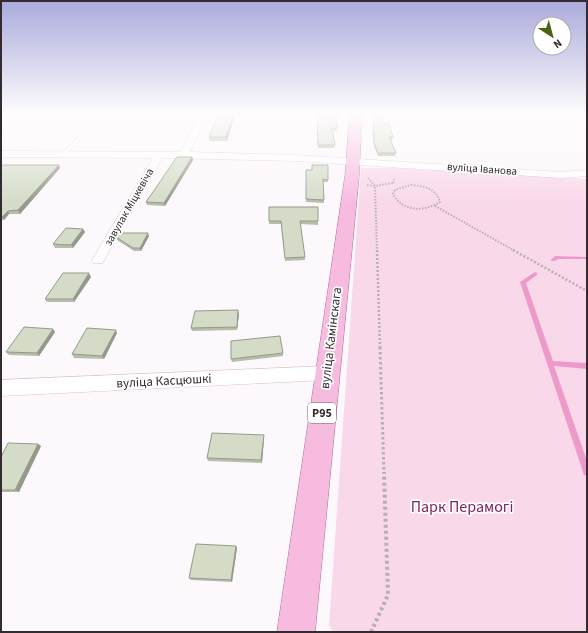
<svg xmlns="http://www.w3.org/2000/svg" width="588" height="633" font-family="'Source Sans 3',sans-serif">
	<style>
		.green { fill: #f9d8ea }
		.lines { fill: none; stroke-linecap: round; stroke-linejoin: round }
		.stream { fill: #ed9acb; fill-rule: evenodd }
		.lane-casing { stroke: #d8c2ce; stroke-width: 1 }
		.street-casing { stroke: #d8c2ce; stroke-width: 1 }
		.primary-casing { stroke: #ae6b94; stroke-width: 1 }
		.path-far3 { stroke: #b6b0b4; stroke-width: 2; stroke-dasharray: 1.5 1.5; stroke-linecap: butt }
		.path-far2 { stroke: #b6b0b4; stroke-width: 2.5; stroke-dasharray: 2 2; stroke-linecap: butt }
		.path-far1 { stroke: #b6b0b4; stroke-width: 3; stroke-dasharray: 2.5 2.5; stroke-linecap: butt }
		.path { stroke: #b6b0b4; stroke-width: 4; stroke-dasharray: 3 3; stroke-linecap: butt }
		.lane { fill: #fff; fill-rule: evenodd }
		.street { fill: #fff; fill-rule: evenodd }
		.primary { fill: #f7bbdf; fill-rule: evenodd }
		.wall { fill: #b6bdab }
		.shaded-wall { fill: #949a8b }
		.building { fill: #d4dcc7; stroke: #949a8b }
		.labels { text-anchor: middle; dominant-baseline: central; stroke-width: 3.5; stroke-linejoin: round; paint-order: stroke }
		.far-street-label { font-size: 11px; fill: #332b2f; stroke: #fff }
		.shield { fill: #fff; stroke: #706b6d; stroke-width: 1 }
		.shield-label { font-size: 12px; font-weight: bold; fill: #332b2f }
		.street-label { font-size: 13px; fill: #332b2f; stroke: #fff }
		.near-park-label { font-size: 16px; fill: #7f2061; stroke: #fff }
	</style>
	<rect width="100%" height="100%" fill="#fdf8fb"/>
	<path class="green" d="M 361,168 L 400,168 L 587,179 L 587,632 L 333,632 L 329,625 Z"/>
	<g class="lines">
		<path class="stream" d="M 555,256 L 587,257 L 587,259 L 558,259 L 555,261 L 551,261 L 551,260 Z
			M 535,272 L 537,273 L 537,275 L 526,283 L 553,361 L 587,363 L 587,369 L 554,366 L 587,461 L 587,476 L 584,475 L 583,472 L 520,282 Z"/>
		<defs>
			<path id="lane" d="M 100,115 L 104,115 L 65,155 L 63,155 L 63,153 Z"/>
			<path id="street" d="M 199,115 L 207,115 L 190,152 L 295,155 L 561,172 L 587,170 L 587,176 L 561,178 L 295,161 L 162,158 L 104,260 L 103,263 L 93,263 L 92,260 L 153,158 L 1,157 L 1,151 L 181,152 Z
				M 579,115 L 587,115 L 587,120 Z
				M 327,366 L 333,368 L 336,373 L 333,378 L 327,380 L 1,396 L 1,380 Z"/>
			<path id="primary" d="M 350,115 L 362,115 L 359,176 L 315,632 L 277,632 L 345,176 Z"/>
		</defs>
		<use href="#lane" class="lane-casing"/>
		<use href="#street" class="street-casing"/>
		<use href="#primary" class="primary-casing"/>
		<path class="path-far3" d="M 368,178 L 375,186 L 393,183
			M 393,183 L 395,177
			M 367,185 L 375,186 L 377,251
			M 411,185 C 424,186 436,188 440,202 C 424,212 403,212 393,194 L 395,190 Z
			M 435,206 L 515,251"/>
		<path class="path-far2" d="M 377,250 L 380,348
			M 513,250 L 587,291"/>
		<path class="path-far1" d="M 380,347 L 384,473"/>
		<path class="path" d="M 371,632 L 388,595 L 384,472"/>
		<use href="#lane" class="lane"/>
		<use href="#street" class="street"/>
		<use href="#primary" class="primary"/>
	</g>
	<path class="wall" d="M 235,115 L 227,141 L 209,141 L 209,137 Z
		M 317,115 L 337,115 L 337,131 L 333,131 L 335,145 L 334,148 L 318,148 Z
		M 373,115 L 380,115 L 383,123 L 393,137 L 392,140 L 390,140 L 396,153 L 395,156 L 378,156 L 374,146 Z
		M 192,157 L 193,160 L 165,206 L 147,205 L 146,202 Z
		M 1,165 L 60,168 L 20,214 L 9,214 L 4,220 L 1,220 Z
		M 306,170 L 312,170 L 328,180 L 328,182 L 323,182 L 324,203 L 306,202 Z
		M 269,207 L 318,221 L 318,225 L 300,224 L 305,257 L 305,260 L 285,261 L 281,224 L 269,224 Z
		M 83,229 L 85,232 L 73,248 L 55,248 L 53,244 Z
		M 149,236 L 141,251 L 134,251 L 117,240 L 116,237 Z
		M 91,277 L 74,302 L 47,302 L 45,299 Z
		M 239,314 L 237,330 L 192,331 L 191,328 Z
		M 55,332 L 39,356 L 9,355 L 6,352 Z
		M 117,333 L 104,359 L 74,358 L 72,354 Z
		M 283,353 L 283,356 L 232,362 L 231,359 Z
		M 264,438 L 262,463 L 208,461 L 207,458 Z
		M 38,444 L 41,446 L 19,492 L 1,492 L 1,457 Z
		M 236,546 L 237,548 L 232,582 L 191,580 L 189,578 Z"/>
	<path class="shaded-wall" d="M 233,115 L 235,115 L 227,141 L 226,137 Z
		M 192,157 L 193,160 L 165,206 L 164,203 Z
		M 59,165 L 60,168 L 20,214 L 18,210 Z
		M 8,211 L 9,214 L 4,220 L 2,217 Z
		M 83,229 L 85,232 L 73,248 L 71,245 Z
		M 148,233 L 149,236 L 141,251 L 140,248 Z
		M 89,273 L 91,277 L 74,302 L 73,299 Z
		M 238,310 L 239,314 L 237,330 L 237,327 Z
		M 53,329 L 55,332 L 39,356 L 37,353 Z
		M 116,330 L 117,333 L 104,359 L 102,356 Z
		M 264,435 L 264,438 L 262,463 L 261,460 Z
		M 38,444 L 41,446 L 19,492 L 15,490 Z
		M 236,546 L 237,548 L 232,582 L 231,580 Z"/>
	<path class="building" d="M 218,115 L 233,115 L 226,137 L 209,137 Z
		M 317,115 L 337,115 L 337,128 L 332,128 L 335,145 L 318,145 Z
		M 373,115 L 380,115 L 383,123 L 389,123 L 393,137 L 389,137 L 396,153 L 378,153 L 374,143 Z
		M 177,157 L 192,157 L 164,203 L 146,202 Z
		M 1,165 L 59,165 L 18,210 L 8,211 L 2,217 L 1,217 Z
		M 312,165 L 328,165 L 328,180 L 323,179 L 324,200 L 306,199 L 306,170 L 312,170 Z
		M 269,207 L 318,207 L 318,221 L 300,221 L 305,257 L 285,258 L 281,221 L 269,221 Z
		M 66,228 L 83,229 L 71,245 L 53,244 Z
		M 118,233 L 148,233 L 140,248 L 133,248 L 116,237 Z
		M 63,273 L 89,273 L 73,299 L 45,299 Z
		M 238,310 L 237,327 L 191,328 L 195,311 Z
		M 24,327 L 53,329 L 37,353 L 6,352 Z
		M 87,328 L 116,330 L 102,356 L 72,354 Z
		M 280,336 L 283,353 L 231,359 L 231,341 Z
		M 212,433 L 264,435 L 261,460 L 207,458 Z
		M 8,443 L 38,444 L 15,490 L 1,490 L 1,457 Z
		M 196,544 L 236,546 L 231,580 L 189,578 Z"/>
	<linearGradient id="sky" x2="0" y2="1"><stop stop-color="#aaaadc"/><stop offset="0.56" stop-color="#fefcfd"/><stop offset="1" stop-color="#fefcfd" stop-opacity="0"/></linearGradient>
	<rect width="588" height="204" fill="url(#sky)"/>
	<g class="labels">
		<g class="far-street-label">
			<text transform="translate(482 169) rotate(4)">вуліца Іванова</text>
			<text transform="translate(129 207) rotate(-60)">завулак Міцкевіча</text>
		</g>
		<rect class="shield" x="308" y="403" width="28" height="20" rx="3"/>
		<g class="shield-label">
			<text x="322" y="413">Р95</text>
		</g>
		<g class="street-label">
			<text transform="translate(331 338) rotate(-83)">вуліца Камінскага</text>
			<text transform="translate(164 381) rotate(-3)">вуліца Касцюшкі</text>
		</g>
		<g class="near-park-label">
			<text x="462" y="507">Парк Перамогі</text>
		</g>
	</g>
	<rect width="588" height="633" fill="none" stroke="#332b2f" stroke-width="4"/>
	<g transform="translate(552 36) rotate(144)"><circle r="19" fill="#ffffff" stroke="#adaaac"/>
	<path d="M0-3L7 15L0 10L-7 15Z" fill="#4a6311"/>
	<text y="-6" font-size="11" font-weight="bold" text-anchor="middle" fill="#332b2f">N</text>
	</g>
</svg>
